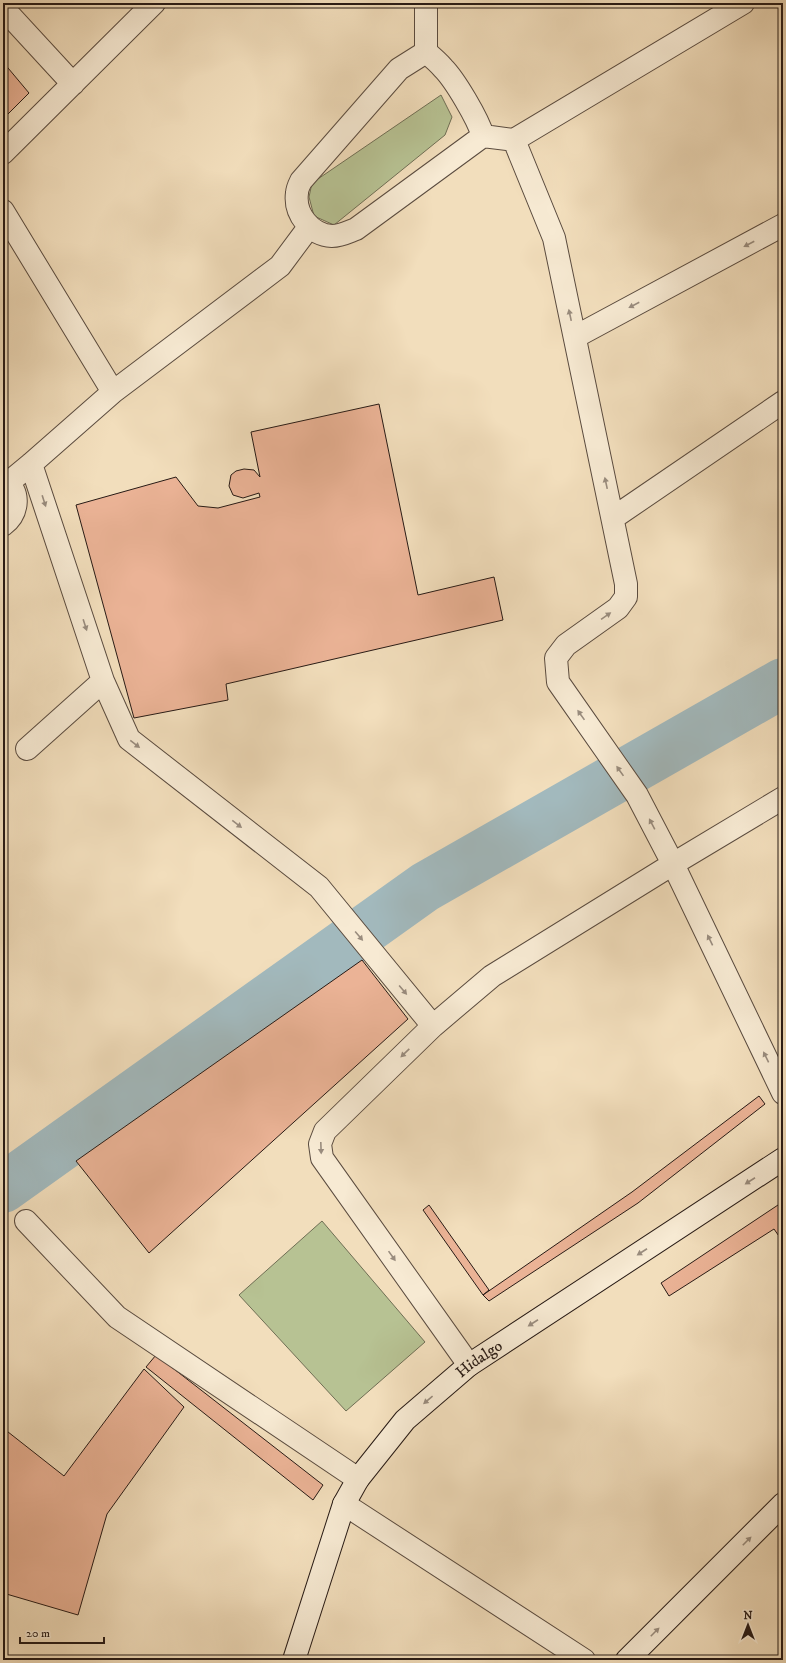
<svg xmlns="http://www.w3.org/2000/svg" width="786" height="1663" font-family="'IM FELL DW Pica',serif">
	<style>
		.green { fill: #b7c293; stroke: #6f6e54 }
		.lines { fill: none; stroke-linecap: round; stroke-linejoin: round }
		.river { stroke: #a2b9bd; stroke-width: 50 }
		.building { fill: #ebb396; stroke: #271a15 }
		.street-casing { stroke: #5a4b3f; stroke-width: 24 }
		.secondary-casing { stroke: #271a15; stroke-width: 24 }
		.street { stroke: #f7ead3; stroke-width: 22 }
		.secondary { stroke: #f7ead3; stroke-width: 22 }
		.oneway { fill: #998c7e }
		.labels { text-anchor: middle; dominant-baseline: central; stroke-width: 3.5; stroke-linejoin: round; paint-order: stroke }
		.street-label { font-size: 16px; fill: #271a15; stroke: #f7ead3 }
	</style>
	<rect width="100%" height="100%" fill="#f2debc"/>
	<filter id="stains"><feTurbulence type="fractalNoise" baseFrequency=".005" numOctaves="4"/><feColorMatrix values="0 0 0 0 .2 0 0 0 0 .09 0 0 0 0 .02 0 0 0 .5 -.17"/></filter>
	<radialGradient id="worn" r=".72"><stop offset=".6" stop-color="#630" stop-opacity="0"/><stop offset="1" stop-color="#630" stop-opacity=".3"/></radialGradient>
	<path class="green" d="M 441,95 L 452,117 L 445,135 L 334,225 L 314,216 L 309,197 L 312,183 Z
		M 322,1221 L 425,1342 L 346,1411 L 239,1295 Z"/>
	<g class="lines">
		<path class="river" d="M 3,1188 L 425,887 L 783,683"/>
	</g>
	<path class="building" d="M 3,62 L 29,93 L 3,119 Z
		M 379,404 L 418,595 L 494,577 L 503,620 L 226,684 L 228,700 L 134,718 L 76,505 L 176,477 L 198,506 L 218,508 L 260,497 L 259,493 L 243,498 L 233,495 L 229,486 L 231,475 L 236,471 L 244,469 L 254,470 L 260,477 L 251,432 Z
		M 362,960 L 408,1019 L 149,1253 L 76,1161 Z
		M 759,1096 L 765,1104 L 638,1203 L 489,1301 L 483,1295 L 632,1192 Z
		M 429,1205 L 489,1290 L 483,1295 L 423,1210 Z
		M 778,1205 L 783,1212 L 783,1242 L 774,1229 L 669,1296 L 661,1283 Z
		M 156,1355 L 323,1485 L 313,1500 L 146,1367 Z
		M 144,1369 L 184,1407 L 107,1514 L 78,1615 L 3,1593 L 3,1428 L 64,1476 Z"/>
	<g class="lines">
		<defs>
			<path id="street" d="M 426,3 L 426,52
				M 3,8 L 73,84
				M 426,52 C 432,57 438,62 443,68 C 455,80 478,119 483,136 L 356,229 C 348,232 341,236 332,236 C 311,235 294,214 297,193 C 297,189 299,185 301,181 L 399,69 Z
				M 483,136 L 514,140 L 743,3
				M 514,140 L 554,238 L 626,584 L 626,597 L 618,608 L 566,645 L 556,658 L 558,682 L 637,795 L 673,864 L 783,1093
				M 3,153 L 154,3
				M 3,211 L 113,392
				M 575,337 L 783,225
				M 31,464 L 103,681 L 129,739 L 319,887 L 433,1026
				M 3,479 C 21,490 19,513 3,525
				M 8,483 L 31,464 L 113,392 L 280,266 L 309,227
				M 613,518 L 783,402
				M 27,749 L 103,681
				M 26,1221 L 117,1317 L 358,1479
				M 469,1365 L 322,1158 L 320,1144 L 325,1131 L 433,1026 L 492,976 L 673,864 L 783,798
				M 344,1504 L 584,1660"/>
			<g id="secondary">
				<path id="s1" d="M 294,1660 L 344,1504 L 358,1479 L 405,1420 L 469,1365 L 783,1159"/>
				<path d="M 627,1660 L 783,1504"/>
			</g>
		</defs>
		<use href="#street" class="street-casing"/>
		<use href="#secondary" class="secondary-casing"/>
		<use href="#street" class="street"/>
		<use href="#secondary" class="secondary"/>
	</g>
	<defs><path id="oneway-solid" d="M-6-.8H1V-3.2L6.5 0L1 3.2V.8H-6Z"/></defs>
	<g class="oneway">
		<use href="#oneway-solid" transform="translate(749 244) rotate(152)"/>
		<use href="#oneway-solid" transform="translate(634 305) rotate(152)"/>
		<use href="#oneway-solid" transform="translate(570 315) rotate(-102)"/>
		<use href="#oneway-solid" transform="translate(606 483) rotate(-102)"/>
		<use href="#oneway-solid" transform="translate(44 501) rotate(72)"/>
		<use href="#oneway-solid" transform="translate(606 616) rotate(-35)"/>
		<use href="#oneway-solid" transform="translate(85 625) rotate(72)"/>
		<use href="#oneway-solid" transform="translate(581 715) rotate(-125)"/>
		<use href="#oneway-solid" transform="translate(135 744) rotate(38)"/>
		<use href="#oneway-solid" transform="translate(620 771) rotate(-125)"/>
		<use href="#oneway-solid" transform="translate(237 824) rotate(38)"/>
		<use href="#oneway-solid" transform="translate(652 824) rotate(-118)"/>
		<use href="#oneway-solid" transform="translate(359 936) rotate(50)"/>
		<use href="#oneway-solid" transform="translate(710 940) rotate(-116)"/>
		<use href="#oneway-solid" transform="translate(403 990) rotate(50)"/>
		<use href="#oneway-solid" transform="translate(405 1053) rotate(136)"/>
		<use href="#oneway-solid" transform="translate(766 1057) rotate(-116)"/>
		<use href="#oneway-solid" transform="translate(321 1148) rotate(88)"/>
		<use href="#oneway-solid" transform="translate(750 1181) rotate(147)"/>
		<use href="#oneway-solid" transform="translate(642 1252) rotate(147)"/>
		<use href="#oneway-solid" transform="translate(392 1256) rotate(55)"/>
		<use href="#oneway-solid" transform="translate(533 1323) rotate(147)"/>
		<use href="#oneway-solid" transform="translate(428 1400) rotate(140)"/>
		<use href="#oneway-solid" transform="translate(747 1541) rotate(-45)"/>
		<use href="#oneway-solid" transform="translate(655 1632) rotate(-45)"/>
	</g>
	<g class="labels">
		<g class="street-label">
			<text stroke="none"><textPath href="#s1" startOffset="364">Hidalgo</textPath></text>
		</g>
	</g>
	<rect width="786" height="1663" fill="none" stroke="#f2debc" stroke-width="16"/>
	<rect x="4" y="4" width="778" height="1655" fill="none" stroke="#271a15" stroke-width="2"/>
	<rect x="8" y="8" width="770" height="1647" fill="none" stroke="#271a15"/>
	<g transform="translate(748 1625)" stroke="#f7ead3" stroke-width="3" paint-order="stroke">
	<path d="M0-3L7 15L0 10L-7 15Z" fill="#271a15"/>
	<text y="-6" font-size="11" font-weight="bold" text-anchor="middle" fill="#271a15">N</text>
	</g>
	<path d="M20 1637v6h84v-6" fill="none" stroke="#271a15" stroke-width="2"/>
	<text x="26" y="1637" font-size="12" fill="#271a15" stroke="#f7ead3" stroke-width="3" paint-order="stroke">20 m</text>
	<rect width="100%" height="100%" filter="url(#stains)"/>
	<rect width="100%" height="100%" fill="url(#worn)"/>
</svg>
